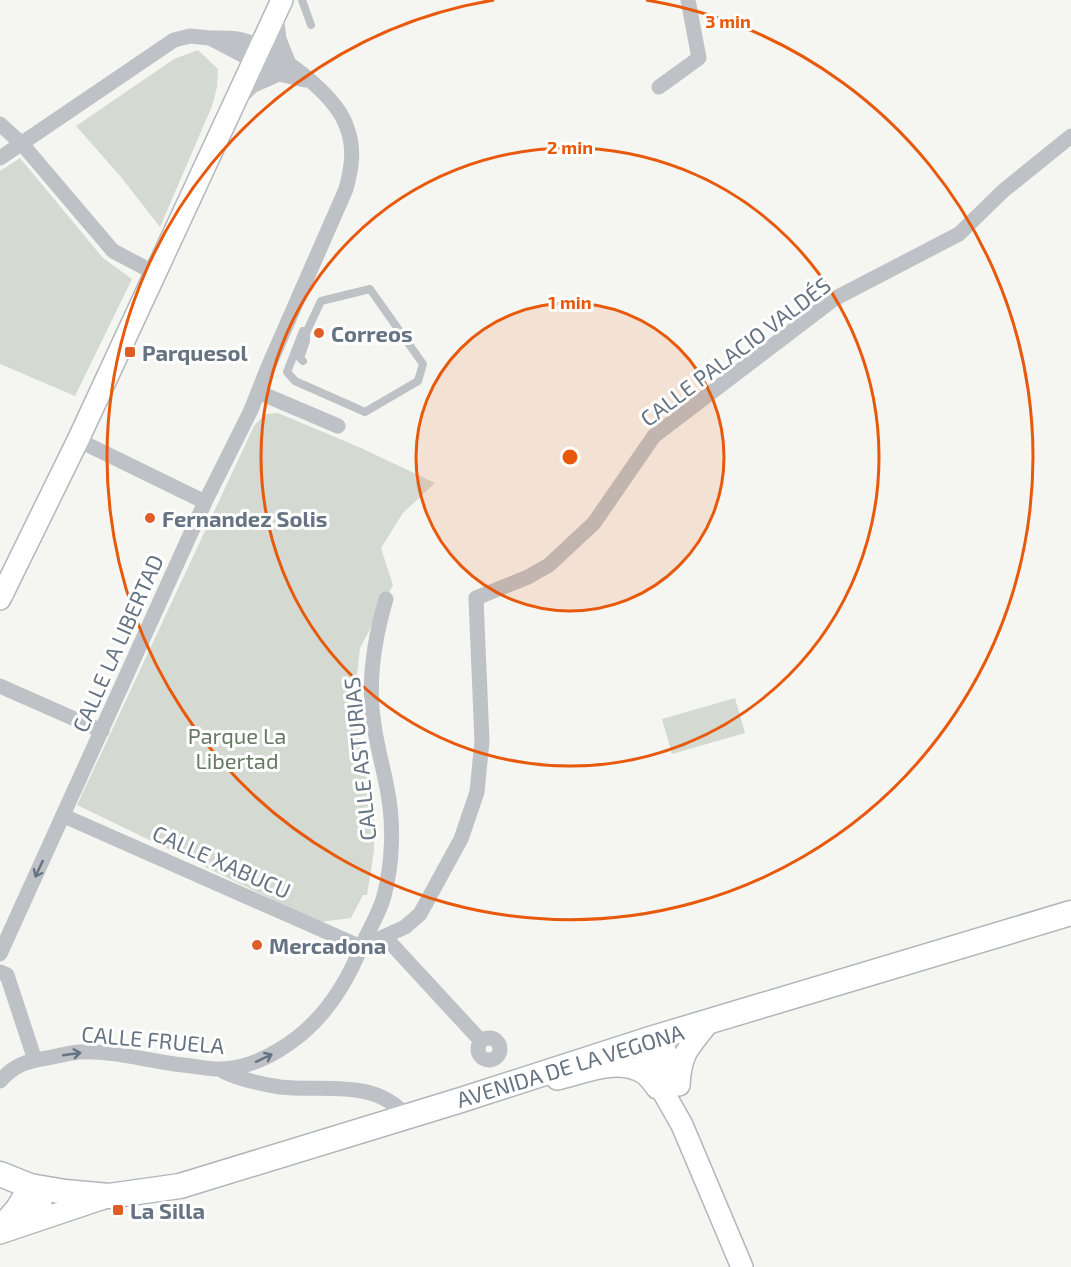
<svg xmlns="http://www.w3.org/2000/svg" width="1071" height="1267" font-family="'Exo 2',sans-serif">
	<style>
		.green { fill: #d4dad1 }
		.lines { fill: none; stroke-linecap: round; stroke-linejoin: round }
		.secondary-casing { stroke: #b3b7bc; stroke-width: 24 }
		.primary-casing { stroke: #b1b5b9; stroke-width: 27 }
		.lane { stroke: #bec1c5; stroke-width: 8 }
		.street { stroke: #bec1c5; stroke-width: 15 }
		.secondary { stroke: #fff; stroke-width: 21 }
		.primary { stroke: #fff; stroke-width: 24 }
		.oneway { stroke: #657382 }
		.ring { fill: none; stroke: #e8590c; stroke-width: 3 }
		.poi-dot { fill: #df5e27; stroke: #fff; stroke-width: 2 }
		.labels { text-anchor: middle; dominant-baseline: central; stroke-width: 6; stroke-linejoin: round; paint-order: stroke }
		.poi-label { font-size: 22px; font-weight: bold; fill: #657382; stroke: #fff; text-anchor: start }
		.street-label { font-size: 22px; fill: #657382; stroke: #fff }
		.park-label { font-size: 22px; fill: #667963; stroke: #fff }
		.centre { fill: #e8590c; stroke: #fff; stroke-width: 3 }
		.ring-label { font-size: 18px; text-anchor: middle; font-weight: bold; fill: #e8590c; stroke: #fff; stroke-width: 6; stroke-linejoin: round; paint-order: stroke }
	</style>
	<rect width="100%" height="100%" fill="#f5f5f1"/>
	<path class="green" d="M 198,50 L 218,69 L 217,87 L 212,106 L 160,227 L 121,177 L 76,126 L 174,59 Z
		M 20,158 L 103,258 L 132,279 L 75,396 L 0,364 L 0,171 Z
		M 278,413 L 361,448 L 435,483 L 403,513 L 381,548 L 393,585 L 360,648 L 355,693 L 359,741 L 371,795 L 374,824 L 374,851 L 367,895 L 363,895 L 351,918 L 319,922 L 77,805 L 254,426 L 265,414 Z
		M 735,698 L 745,733 L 672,754 L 662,719 Z"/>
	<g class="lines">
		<defs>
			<path id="secondary" d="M 0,599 L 78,440 L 282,0
				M 557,1079 C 584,1073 619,1056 645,1074 C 649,1077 654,1084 657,1088
				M 679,1085 L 664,1048 L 650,1039 L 646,1055 L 652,1072 L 682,1125 L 742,1267
				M 679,1085 C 681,1051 689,1048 708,1023
				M 0,1227 L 16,1209 L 30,1186 L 41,1202 L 38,1210 L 23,1224
				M 0,1233 L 107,1197"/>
			<path id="primary" d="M 0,1174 L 30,1186 L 65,1192 L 109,1196 L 180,1186 L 461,1100 L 650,1039 L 1071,913"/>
		</defs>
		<use href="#secondary" class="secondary-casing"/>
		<use href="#primary" class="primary-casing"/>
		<path class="lane" d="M 302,0 L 311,25
			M 370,289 L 423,364 L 418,381 L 365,412 L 295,381 L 287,372 L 303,331 L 306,333 L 321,301 Z
			M 303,361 L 300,358 L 306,341 L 306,333"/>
		<path class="street" d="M 276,15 L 279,39 L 289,64
			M 659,87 L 699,58 L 688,0
			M 241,97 L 252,86 L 279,74
			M 0,124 L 22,144 L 113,251 L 155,273
			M 0,158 L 174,40 L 190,36 L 210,38 L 279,74 L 305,80
			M 258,392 L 338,426
			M 78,440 L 205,502
			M 0,686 L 102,731
			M 64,816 L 361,947
			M 385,937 L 481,1041
			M 361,947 L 405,927 L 420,914 L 461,839 L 477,792 L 482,741 L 476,598 L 528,577 L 549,565 L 594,523 L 654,436 L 834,299 L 959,234 L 1003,191 L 1071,136
			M 0,954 L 205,502 L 251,410 L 268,367 L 346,189 C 352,167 355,147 346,125 C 334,93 276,49 242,40 C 232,37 221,38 210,38
			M 0,972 L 7,975 L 35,1060
			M478 1049a11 11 0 1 1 22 0a11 11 0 1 1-22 0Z
			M 223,1071 C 240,1080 261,1084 280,1087 C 323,1092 375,1078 406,1116
			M 0,1081 C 14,1065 27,1061 47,1058 C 58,1056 68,1053 79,1052 C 113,1050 148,1061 183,1065 C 196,1066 210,1070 223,1069 C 244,1068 261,1061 279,1050 C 318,1027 343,991 360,950 C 367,932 379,915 384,896 C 393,862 394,822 387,788 C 383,767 377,746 374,725 C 367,683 374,640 386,599"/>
		<use href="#secondary" class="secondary"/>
		<use href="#primary" class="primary"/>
	</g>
	<defs><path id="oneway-shaft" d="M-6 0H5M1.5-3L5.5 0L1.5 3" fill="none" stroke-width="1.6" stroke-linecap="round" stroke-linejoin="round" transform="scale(1.5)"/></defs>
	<g class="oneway">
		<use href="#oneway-shaft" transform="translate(39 869) rotate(115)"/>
		<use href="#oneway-shaft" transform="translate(72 1054) rotate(-8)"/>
		<use href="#oneway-shaft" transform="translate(264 1058) rotate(-25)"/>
	</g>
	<circle cx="570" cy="457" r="154" fill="#e8590c" fill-opacity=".12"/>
	<g class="ring">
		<circle cx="570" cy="457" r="154"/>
		<circle cx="570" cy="457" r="309"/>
		<path d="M646 0A463 463 0 1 1 494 0"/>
	</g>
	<g class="poi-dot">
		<circle cx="319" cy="333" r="6"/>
		<rect x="124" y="346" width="12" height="12" rx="3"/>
		<circle cx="150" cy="518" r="6"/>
		<circle cx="257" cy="945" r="6"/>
		<rect x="112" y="1204" width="12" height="12" rx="3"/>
	</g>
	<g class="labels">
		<g class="poi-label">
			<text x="331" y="333">Correos</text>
			<text x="142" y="352">Parquesol</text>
			<text x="162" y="518">Fernandez Solis</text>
			<text x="269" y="945">Mercadona</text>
			<text x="130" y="1210">La Silla</text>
		</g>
		<g class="street-label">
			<text transform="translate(735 351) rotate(-37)">CALLE PALACIO VALDÉS</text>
			<text transform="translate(117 643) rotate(-66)">CALLE LA LIBERTAD</text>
			<text transform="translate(359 759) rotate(-96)">CALLE ASTURIAS</text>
			<text transform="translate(222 861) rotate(24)">CALLE XABUCU</text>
			<text transform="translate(153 1039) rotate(5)">CALLE FRUELA</text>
			<text transform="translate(570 1065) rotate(-17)">AVENIDA DE LA VEGONA</text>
		</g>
		<g class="park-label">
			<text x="237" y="735">Parque La<tspan x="237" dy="25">Libertad</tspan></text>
		</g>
	</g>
	<circle cx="570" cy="457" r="9" class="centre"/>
	<g class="ring-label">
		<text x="728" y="28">3 min</text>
		<text x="570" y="154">2 min</text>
		<text x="570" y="309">1 min</text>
	</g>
</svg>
